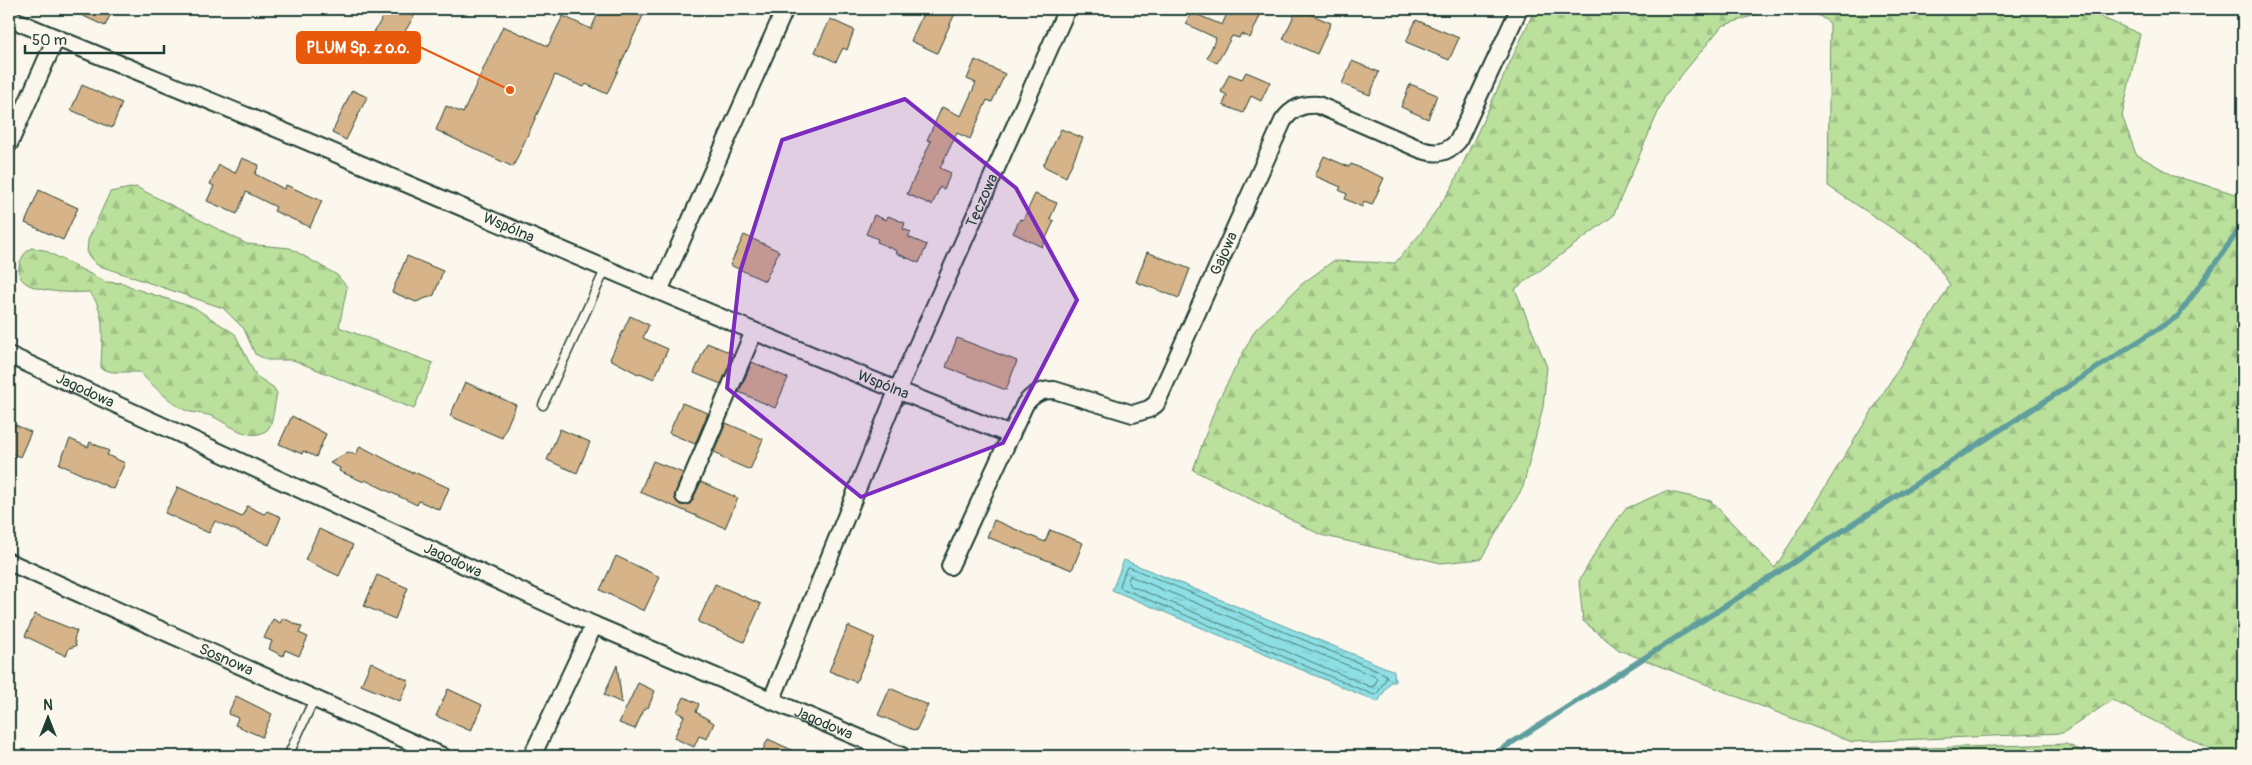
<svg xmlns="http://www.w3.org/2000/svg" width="2252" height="765" font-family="Pangolin,sans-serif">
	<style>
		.forest { fill: url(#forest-firs); stroke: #6c8e68 }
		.water { fill: url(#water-ripples); stroke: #619e9e }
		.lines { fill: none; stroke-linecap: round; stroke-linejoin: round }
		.shore { stroke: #4b7e7a; stroke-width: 1 }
		.stream { stroke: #619e9e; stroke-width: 5.5 }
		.building { fill: #d6b388; stroke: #1f3d34 }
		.service-casing { stroke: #1f3d34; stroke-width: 11 }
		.minor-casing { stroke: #1f3d34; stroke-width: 20 }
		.service { stroke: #fbf7ec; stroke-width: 8 }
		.minor { stroke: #fbf7ec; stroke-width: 16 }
		.marked { fill: #7b2cbf; fill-opacity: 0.2; stroke: #7b2cbf; stroke-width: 4; stroke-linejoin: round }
		.labels { text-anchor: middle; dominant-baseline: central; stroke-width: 4.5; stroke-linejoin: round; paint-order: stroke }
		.street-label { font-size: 15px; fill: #1f3d34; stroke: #fbf7ec }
		.leader { fill: none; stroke: #e8590c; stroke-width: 2 }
		.callout-dot { fill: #e8590c; stroke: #fbf7ec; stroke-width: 2 }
		.callout { fill: #e8590c; stroke: #e8590c; stroke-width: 2 }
		.callout-label { font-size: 16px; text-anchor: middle; font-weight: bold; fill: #fff }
	</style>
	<defs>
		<pattern id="forest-firs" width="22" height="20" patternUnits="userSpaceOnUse" patternTransform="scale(1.25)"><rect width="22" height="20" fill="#bae09b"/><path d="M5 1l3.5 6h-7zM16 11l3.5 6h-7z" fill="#9fc186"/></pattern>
		<pattern id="water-ripples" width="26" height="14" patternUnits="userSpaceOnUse" patternTransform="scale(1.25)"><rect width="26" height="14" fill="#8ddfe4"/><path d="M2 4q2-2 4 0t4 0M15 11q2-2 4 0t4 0" fill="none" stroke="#79c0c4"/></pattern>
	</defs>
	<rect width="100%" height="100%" fill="#fbf7ec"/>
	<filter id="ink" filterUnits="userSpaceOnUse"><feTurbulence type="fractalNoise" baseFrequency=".02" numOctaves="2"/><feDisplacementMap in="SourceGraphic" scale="10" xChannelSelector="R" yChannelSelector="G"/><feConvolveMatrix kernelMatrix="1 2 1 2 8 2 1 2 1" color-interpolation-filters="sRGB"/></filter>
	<g filter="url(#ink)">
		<path class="forest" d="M 1535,9 L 1773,9 L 1722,26 L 1666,94 L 1613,216 L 1515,289 L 1547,367 L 1543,407 L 1523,487 L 1481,559 L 1441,563 L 1321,535 L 1193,470 L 1217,403 L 1255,330 L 1302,284 L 1333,261 L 1395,263 L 1420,234 L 1452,187 Z
			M 1809,9 L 2082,9 L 2140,34 L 2122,116 L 2136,154 L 2174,176 L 2243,196 L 2243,756 L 2224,756 L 2112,700 L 2063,733 L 1852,742 L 1619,650 L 1583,621 L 1579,581 L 1601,543 L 1625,509 L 1666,491 L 1711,501 L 1775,568 L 1950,285 L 1928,252 L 1828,186 L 1830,23 Z
			M 136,187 L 247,244 L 290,248 L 337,275 L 347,287 L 339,327 L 433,363 L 414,409 L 293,360 L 267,360 L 255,354 L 244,329 L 223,308 L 97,265 L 87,254 L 88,240 L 110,192 Z
			M 31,248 L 44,250 L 106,282 L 123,283 L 136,289 L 195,308 L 235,334 L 256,376 L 273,387 L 277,393 C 275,401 273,425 267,430 C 251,443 228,424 214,417 C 205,413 196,414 187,411 C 171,404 152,384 139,372 L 113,372 L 101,369 C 101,344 108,311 89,292 C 72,293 13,294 19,267 C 20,259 25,252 31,248 Z
			M 2066,744 L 2094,756 L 1849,756 L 1854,750 Z"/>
		<path class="water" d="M 1124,560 L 1394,671 L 1395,682 L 1390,682 L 1378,702 L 1112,590 Z"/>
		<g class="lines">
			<path class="shore" d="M 1129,567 L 1385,674 L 1387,677 L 1377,694 L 1374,695 L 1121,588 L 1120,585 L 1126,569 Z
				M 1130,576 L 1376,677 L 1377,680 L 1374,686 L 1371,687 L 1129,585 L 1128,582 Z"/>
			<path class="stream" d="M 1491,756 L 2178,316 L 2243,224"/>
		</g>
		<path class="building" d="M 68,9 L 113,9 L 105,26 Z
			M 388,9 L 418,9 L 392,54 L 369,40 Z
			M 600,9 L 646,9 L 607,94 L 586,84 L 584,87 L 555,75 L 513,167 L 436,130 L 446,106 L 463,113 L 503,26 L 548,46 L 563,16 L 591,29 Z
			M 925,9 L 957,9 L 937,53 L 911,41 Z
			M 1229,9 L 1263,9 L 1250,38 L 1241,34 L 1239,38 L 1232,36 L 1217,63 L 1207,58 L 1216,38 L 1186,24 L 1191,12 L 1222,25 Z
			M 1297,9 L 1331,23 L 1317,54 L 1283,39 Z
			M 830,19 L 854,30 L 847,50 L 843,48 L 836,62 L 815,52 Z
			M 1416,20 L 1459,38 L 1449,60 L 1406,42 Z
			M 975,60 L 1005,74 L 992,102 L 987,100 L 970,139 L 957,133 L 940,168 L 951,173 L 944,189 L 940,187 L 932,205 L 907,194 L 931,141 L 927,140 L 942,107 L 961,116 L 976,83 L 967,79 Z
			M 1352,61 L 1379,72 L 1370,95 L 1342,84 Z
			M 1246,72 L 1270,82 L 1261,101 L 1251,96 L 1243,113 L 1223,105 L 1227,95 L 1221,92 L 1229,74 L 1242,79 Z
			M 1410,84 L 1437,95 L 1428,119 L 1401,107 Z
			M 82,85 L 122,103 L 112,128 L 71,110 Z
			M 352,90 L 367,97 L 346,140 L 332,133 Z
			M 1061,129 L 1083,138 L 1066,177 L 1043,166 Z
			M 1324,156 L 1349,167 L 1351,164 L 1384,178 L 1372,205 L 1364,202 L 1362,207 L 1345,199 L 1347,194 L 1339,190 L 1341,187 L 1315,176 Z
			M 242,158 L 259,165 L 255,174 L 284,189 L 286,185 L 322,201 L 310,227 L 274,211 L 276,207 L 246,192 L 237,214 L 207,201 L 214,186 L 210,184 L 219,165 L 235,173 Z
			M 39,190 L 78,208 L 63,240 L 25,223 Z
			M 1035,194 L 1057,203 L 1050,219 L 1054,221 L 1042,247 L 1013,233 L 1020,219 L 1023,220 Z
			M 874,215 L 886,220 L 888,216 L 905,223 L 903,229 L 911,232 L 908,237 L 927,245 L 919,263 L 896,253 L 897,251 L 877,242 L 878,239 L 866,234 Z
			M 744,235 L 779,251 L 765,281 L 730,265 Z
			M 1147,252 L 1190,269 L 1179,298 L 1136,282 Z
			M 407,256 L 443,271 L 434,295 L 416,302 L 392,292 Z
			M 630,316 L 649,325 L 643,338 L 668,349 L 654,379 L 640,373 L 638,374 L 610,359 Z
			M 957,338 L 1017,361 L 1006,390 L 946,367 Z
			M 707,343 L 734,354 L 721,384 L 694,373 Z
			M 752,362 L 788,378 L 775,408 L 739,392 Z
			M 465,382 L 516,405 L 502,438 L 450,416 Z
			M 682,403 L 708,413 L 695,444 L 669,433 Z
			M 292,416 L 326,434 L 316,457 L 303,451 L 302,454 L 279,444 Z
			M 9,422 L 31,432 L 20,457 L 9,452 Z
			M 726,423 L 763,439 L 750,470 L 720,457 L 721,455 L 714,452 Z
			M 560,429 L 590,442 L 577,473 L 547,460 Z
			M 70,439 L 88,447 L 90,442 L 109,451 L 107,455 L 125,463 L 113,489 L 59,464 Z
			M 360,446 L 412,473 L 412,471 L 449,488 L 440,510 L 419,501 L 417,505 L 365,480 L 364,482 L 339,471 L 340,468 L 330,463 L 348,452 L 356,455 Z
			M 653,461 L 683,473 L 674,497 L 680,505 L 690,504 L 701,482 L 738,498 L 725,528 L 640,492 Z
			M 178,487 L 242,517 L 247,506 L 264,514 L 267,511 L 281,517 L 269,545 L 215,521 L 209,533 L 165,513 Z
			M 994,520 L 1045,542 L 1050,530 L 1083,543 L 1072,570 L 987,537 Z
			M 319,529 L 353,545 L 339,576 L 305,560 Z
			M 616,556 L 660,577 L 644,611 L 600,590 Z
			M 377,575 L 408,588 L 395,619 L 364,606 Z
			M 715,584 L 761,604 L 744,642 L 698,622 Z
			M 35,614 L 77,631 L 74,639 L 76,646 L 69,648 L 66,656 L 25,636 Z
			M 283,618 L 302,627 L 299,633 L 308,637 L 299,656 L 285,650 L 283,656 L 269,649 L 272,641 L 264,638 L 273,619 L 280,623 Z
			M 848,626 L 875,638 L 856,682 L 829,671 Z
			M 371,662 L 409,681 L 400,701 L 361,685 Z
			M 617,665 L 622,703 L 604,695 Z
			M 638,683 L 655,691 L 648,708 L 645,707 L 635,729 L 619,723 Z
			M 890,688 L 928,705 L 916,731 L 878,715 Z
			M 448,689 L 482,705 L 471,731 L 436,716 Z
			M 236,696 L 272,714 L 262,737 L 235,725 L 238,718 L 228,714 Z
			M 684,697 L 699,704 L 696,712 L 714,723 L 707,739 L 699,736 L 694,747 L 674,738 L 684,716 L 677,712 Z
			M 768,739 L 805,756 L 760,756 Z"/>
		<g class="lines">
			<defs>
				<path id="service" d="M 543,405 L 605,270
					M 288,756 L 314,699"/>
				<g id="minor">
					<path id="s1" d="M 9,18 C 122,66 238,111 351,160 C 570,253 789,349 1011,435"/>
					<path d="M 9,144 L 56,38"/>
					<path d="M 659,291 L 785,9"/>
					<path id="s2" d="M 9,355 L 594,625 L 902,756"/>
					<path d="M 684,496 L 754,331"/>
					<path id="s3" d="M 9,562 L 442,756"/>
					<path id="s4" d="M 950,566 L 1025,404 C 1033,394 1041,390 1054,390 L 1133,414 L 1149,409 L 1156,404 L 1283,121 C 1292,108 1302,104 1318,105 L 1422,150 C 1437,155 1447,153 1458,141 L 1519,9"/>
					<path id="s5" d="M 772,699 L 897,391 L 1067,9"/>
					<path d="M 532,756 L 594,625"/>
				</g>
			</defs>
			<use href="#service" class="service-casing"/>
			<use href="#minor" class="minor-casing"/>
			<use href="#service" class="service"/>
			<use href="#minor" class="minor"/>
		</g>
	</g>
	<path class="marked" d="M 905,99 L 1016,188 L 1077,300 L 1003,443 L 861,497 L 727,388 L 740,272 L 782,140 Z"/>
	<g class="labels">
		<g class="street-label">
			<text stroke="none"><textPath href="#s5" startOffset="541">Tęczowa</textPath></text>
			<text stroke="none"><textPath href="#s1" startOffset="542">Wspólna</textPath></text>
			<text stroke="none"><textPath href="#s4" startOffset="485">Gajowa</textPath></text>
			<text stroke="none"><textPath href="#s1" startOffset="948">Wspólna</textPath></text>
			<text stroke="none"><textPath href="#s2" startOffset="84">Jagodowa</textPath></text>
			<text stroke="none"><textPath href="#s2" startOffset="489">Jagodowa</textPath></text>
			<text stroke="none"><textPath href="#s3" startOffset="238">Sosnowa</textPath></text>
			<text stroke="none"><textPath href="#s2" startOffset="894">Jagodowa</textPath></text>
		</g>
	</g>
	<path class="leader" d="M510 90L420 47"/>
	<circle class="callout-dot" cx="510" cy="90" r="5"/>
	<rect class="callout" x="297" y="32" width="123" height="31" rx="5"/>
	<g class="callout-label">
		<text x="358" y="53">PLUM Sp. z o.o.</text>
	</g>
	<rect width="2252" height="765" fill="none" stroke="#fbf7ec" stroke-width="30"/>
	<rect x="15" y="15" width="2222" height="735" fill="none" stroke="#1f3d34" stroke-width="2" filter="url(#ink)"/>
	<g transform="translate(48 718)" stroke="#fbf7ec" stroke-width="4" paint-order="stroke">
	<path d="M0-4L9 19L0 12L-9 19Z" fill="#1f3d34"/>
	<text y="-8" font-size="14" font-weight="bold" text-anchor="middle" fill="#1f3d34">N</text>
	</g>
	<path d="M25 45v8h139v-8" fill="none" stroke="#1f3d34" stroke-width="2.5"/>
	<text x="32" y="45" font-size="15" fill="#1f3d34" stroke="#fbf7ec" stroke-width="4" paint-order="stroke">50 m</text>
</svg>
